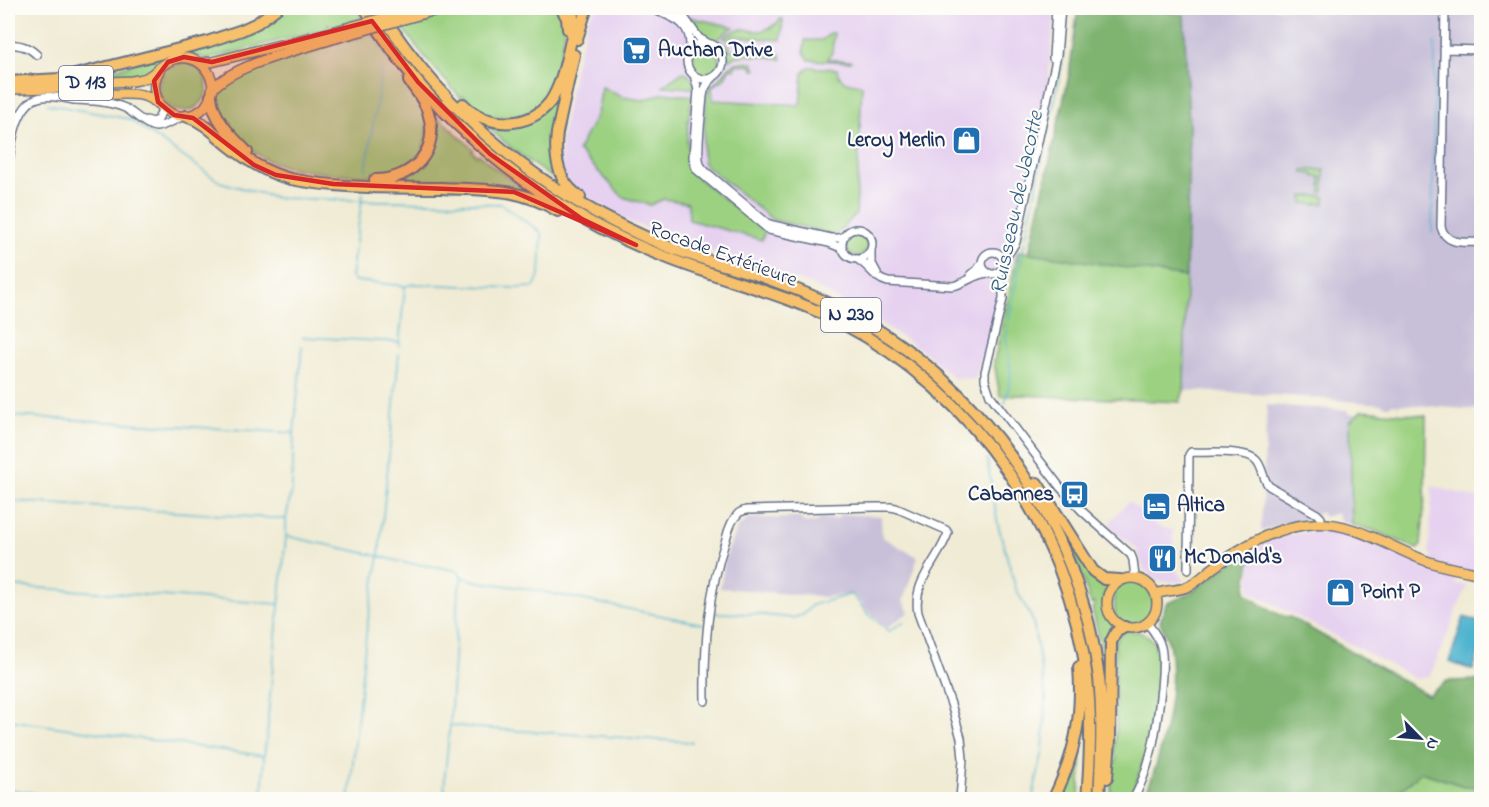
<svg xmlns="http://www.w3.org/2000/svg" width="1489" height="807" font-family="'Indie Flower',sans-serif">
	<style>
		.built { fill: #e6d2f0 }
		.industrial { fill: #c8bfd8 }
		.green { fill: #9dd182; stroke: #5c8070; stroke-width: 1.5 }
		.forest { fill: #7eb370; stroke: #4c7167; stroke-width: 1.5 }
		.water { fill: #50b4cf; stroke: #367296; stroke-width: 1.5 }
		.lines { fill: none; stroke-linecap: round; stroke-linejoin: round }
		.stream { stroke: #50b4cf; stroke-width: 1.5 }
		.minor-casing { stroke: #667187; stroke-width: 10 }
		.major-casing { stroke: #667187; stroke-width: 12 }
		.highway-casing { stroke: #667187; stroke-width: 14 }
		.minor { stroke: #fff; stroke-width: 7 }
		.major { stroke: #f7c06c; stroke-width: 9 }
		.highway { stroke: #f7c06c; stroke-width: 10 }
		.major-bridge-casing { stroke: #667187; stroke-width: 12; stroke-linecap: butt }
		.major-bridge { stroke: #f7c06c; stroke-width: 9 }
		.marked { fill: #d62828; fill-opacity: 0.2; stroke: #d62828; stroke-width: 4.5; stroke-linejoin: round }
		.labels { text-anchor: middle; dominant-baseline: central; stroke-width: 4.5; stroke-linejoin: round; paint-order: stroke }
		.shield { fill: #fdfcf7; stroke: #5f6c8c; stroke-width: 1.5 }
		.shield-label { font-size: 20px; font-weight: bold; fill: #1b2f5e }
		.poi-label { font-size: 21px; font-weight: bold; fill: #1b2f5e; stroke: #fdfcf7; text-anchor: start }
		.street-label { font-size: 21px; fill: #1b2f5e; stroke: #fdfcf7 }
		.water-label { font-size: 22px; font-style: italic; fill: #2e5e86; stroke: #fdfcf7 }
	</style>
	<rect width="100%" height="100%" fill="#fdfcf7"/>
	<filter id="ink" filterUnits="userSpaceOnUse"><feTurbulence type="fractalNoise" baseFrequency=".0167" numOctaves="2"/><feDisplacementMap in="SourceGraphic" scale="12" xChannelSelector="R" yChannelSelector="G"/><feConvolveMatrix kernelMatrix="1 2 1 2 8 2 1 2 1" color-interpolation-filters="sRGB"/></filter>
	<filter id="wash" filterUnits="userSpaceOnUse"><feTurbulence type="fractalNoise" baseFrequency=".008" numOctaves="4" result="noise"/><feDisplacementMap in="SourceGraphic" scale="24" xChannelSelector="R" yChannelSelector="G"/><feGaussianBlur stdDeviation="1.35" result="paint"/><feColorMatrix in="noise" values="0 0 0 0 0 0 0 0 0 0 0 0 0 0 0 0 0 1.4 0 .05"/><feComposite in="paint" operator="in"/></filter>
	<g filter="url(#wash)">
		<rect width="100%" height="100%" fill="#f0ebd4"/>
		<path class="built" d="M 597,8 L 1055,8 L 1048,83 L 1036,167 L 1015,259 L 999,292 L 988,342 L 980,361 L 975,379 L 954,378 L 922,350 L 881,324 L 812,285 L 730,258 L 630,222 L 575,190 L 562,172 L 561,141 L 574,70 L 589,17 Z
			M 1143,8 L 1184,8 L 1184,15 Z
			M 1432,486 L 1481,499 L 1481,571 L 1456,577 L 1455,583 L 1467,586 L 1430,676 L 1415,679 L 1400,670 L 1250,592 L 1251,560 L 1259,547 L 1272,540 L 1300,532 L 1324,530 L 1344,532 L 1366,539 L 1428,565 L 1432,557 L 1429,551 Z
			M 1129,501 L 1157,526 L 1173,530 L 1174,567 L 1184,582 L 1157,581 L 1143,568 L 1137,549 L 1111,529 L 1110,521 Z"/>
		<path class="industrial" d="M 1184,8 L 1481,8 L 1481,410 L 1401,404 L 1400,405 L 1393,404 L 1388,406 L 1381,404 L 1303,397 L 1184,390 L 1189,127 Z
			M 1267,405 L 1348,410 L 1348,413 L 1356,414 L 1356,416 L 1350,421 L 1352,525 L 1341,521 L 1337,513 L 1324,517 L 1320,512 L 1317,514 L 1316,519 L 1305,519 L 1290,524 L 1279,525 L 1261,531 Z
			M 840,514 L 881,516 L 882,537 L 918,557 L 903,601 L 909,612 L 887,628 L 868,611 L 854,594 L 825,597 L 720,588 L 726,556 L 737,528 L 750,518 L 800,518 L 803,522 L 814,523 L 822,518 L 837,519 Z"/>
		<path class="green" d="M 283,8 L 356,8 L 362,18 L 331,27 L 328,24 L 327,25 L 329,28 L 208,59 L 184,53 L 165,58 L 149,73 L 142,76 L 63,80 L 127,66 L 273,17 Z
			M 469,8 L 558,8 L 565,29 L 558,68 L 552,85 L 544,101 L 530,112 L 509,119 L 484,115 L 466,102 L 468,100 L 464,96 L 461,98 C 440,75 419,52 401,25 Z
			M 688,17 L 734,27 C 728,30 723,36 718,39 C 702,45 694,28 688,17 Z
			M 781,19 L 783,19 L 781,40 L 732,36 L 731,41 L 724,38 C 729,34 734,29 741,29 C 745,28 751,31 755,31 C 765,32 775,26 781,19 Z
			M 829,33 L 834,33 L 832,52 L 828,59 L 851,61 L 850,62 L 809,60 L 804,52 L 805,40 C 815,40 824,43 829,33 Z
			M 372,34 C 379,44 385,54 393,64 C 404,80 425,102 427,122 C 428,126 426,131 426,136 C 420,181 372,177 338,174 C 314,172 289,170 267,160 C 249,151 227,130 219,113 C 215,104 213,96 219,87 C 232,68 345,41 372,34 Z
			M 721,41 L 730,46 L 730,50 L 780,54 L 782,59 C 765,57 744,52 727,60 L 725,51 L 718,43 Z
			M691 61a14 14 0 1 1 28 0a14 14 0 1 1-28 0Z
			M 742,62 L 753,63 L 756,70 L 753,70 L 753,66 L 736,64 L 735,69 L 730,68 L 724,79 L 712,87 L 713,100 L 800,105 L 803,73 L 809,67 L 837,69 C 839,83 849,83 862,85 L 856,214 L 836,235 L 773,220 L 704,164 L 702,154 L 707,92 C 711,84 716,83 721,77 C 729,69 728,64 742,62 Z
			M159 87a24 24 0 1 1 48 0a24 24 0 1 1-48 0Z
			M 683,72 L 687,73 L 694,81 L 694,87 L 692,88 L 663,86 Z
			M 602,87 L 622,97 L 643,100 L 664,93 L 693,96 C 686,121 686,146 690,172 L 765,231 L 762,240 L 689,220 L 688,203 L 664,199 L 650,205 L 623,197 L 578,150 L 597,114 Z
			M 562,89 L 554,131 L 562,183 C 542,173 499,140 485,123 L 512,126 Z
			M 432,111 L 473,149 L 472,151 L 477,156 L 479,154 L 491,165 L 531,194 L 388,182 L 419,167 Z
			M 1303,170 L 1324,170 L 1324,192 L 1321,193 L 1321,177 L 1315,177 L 1313,174 L 1303,173 Z
			M 1303,196 L 1323,196 L 1325,198 L 1324,204 L 1318,203 L 1315,205 L 1312,204 L 1303,203 Z
			M846 245a11 11 0 1 1 22 0a11 11 0 1 1-22 0Z
			M 1018,251 L 1186,277 L 1184,390 L 1180,402 L 1020,395 L 1000,396 L 994,362 Z
			M 1362,410 L 1426,416 L 1425,496 L 1421,545 L 1418,549 L 1372,530 L 1352,525 L 1350,421 Z
			M 1067,537 L 1092,577 L 1110,583 C 1101,598 1102,615 1117,626 L 1106,682 L 1101,646 L 1092,608 L 1095,607 L 1094,603 L 1091,604 L 1084,582 Z
			M 1129,581 C 1177,582 1145,648 1115,616 L 1114,592 L 1122,583 Z
			M 1124,630 C 1135,632 1146,631 1153,641 C 1165,659 1150,739 1143,761 C 1140,774 1134,788 1127,799 L 1110,800 L 1113,763 L 1115,763 L 1117,758 L 1114,754 L 1116,727 L 1115,642 Z
			M 1081,725 L 1081,768 L 1079,799 L 1058,800 Z
			M 1421,772 L 1464,786 L 1481,787 L 1481,799 L 1391,800 Z"/>
		<path class="forest" d="M 1078,8 L 1143,8 L 1184,15 L 1189,127 L 1186,277 L 1029,253 L 1069,75 Z
			M 1251,555 L 1245,592 C 1254,601 1278,617 1290,617 L 1428,695 L 1447,681 L 1481,680 L 1481,787 L 1464,786 L 1421,772 L 1391,799 L 1143,799 C 1161,762 1177,689 1170,648 C 1168,639 1164,631 1160,622 L 1166,604 C 1175,599 1185,597 1193,591 C 1211,578 1228,561 1251,555 Z"/>
		<path class="water" d="M 1464,617 L 1481,623 L 1481,645 L 1473,670 L 1449,662 Z"/>
		<g class="lines">
			<path class="stream" d="M 47,104 L 129,119 L 220,182 L 277,198 L 501,204 L 542,233 L 540,273 L 534,287 L 515,288 L 415,284 L 405,286
				M 366,170 L 382,69
				M 363,193 L 351,276 L 355,281 L 405,286 L 399,346
				M 1432,233 L 1435,42
				M 303,337 L 399,342
				M 302,346 L 294,433 L 292,488 L 286,519 L 286,536 L 379,556 L 405,563 L 438,567 L 458,571 L 462,577 L 480,582 L 524,588 L 703,624
				M 1005,404 L 1011,375 L 1006,338 L 1010,312 L 1057,89 L 1063,56 L 1067,8
				M 12,416 L 293,433
				M 987,459 L 998,525 L 1016,589 L 1033,621 L 1046,699 L 1043,751 L 1032,800
				M 8,501 L 286,519
				M 8,586 L 279,604
				M 712,616 L 714,613 L 755,614 L 792,618 L 803,615 L 812,605 L 852,594 L 869,615 L 889,631 L 905,621
				M 8,720 L 264,756
				M 450,725 L 477,728 L 692,742
				M 8,789 L 77,800
				M 262,800 L 264,756 L 268,726 L 268,716 L 286,537
				M 349,800 L 367,626 L 379,556 L 399,354
				M 444,800 L 445,774 L 450,725 L 458,593 L 462,577"/>
		</g>
	</g>
	<g filter="url(#ink)">
		<g class="lines">
			<defs>
				<path id="minor" d="M 649,8 C 672,17 695,22 689,53
					M 664,8 L 684,17 L 699,38 L 708,43
					M 1445,8 L 1441,227 C 1446,246 1466,242 1482,242
					M687 61a18 18 0 1 1 36 0a18 18 0 1 1-36 0Z
					M 8,44 C 20,45 28,46 37,55
					M 1444,49 L 1482,50
					M 1053,58 L 1056,8
					M 694,75 L 698,90 L 693,157 L 694,164 L 697,170 L 769,230 L 829,243 L 839,247 L 843,250
					M 713,78 C 707,83 704,88 703,96 C 702,111 696,153 700,164 C 702,169 706,172 710,175 L 767,223 L 773,225 L 831,238 L 839,238 L 845,236
					M 146,120 L 154,122 L 158,120 L 161,112 L 161,106
					M 8,123 L 15,119 L 20,114
					M 8,167 C 11,146 16,100 42,97 C 52,95 64,98 74,100 C 91,101 110,101 125,108 C 134,113 147,127 156,127 C 165,126 174,120 182,117
					M842 244a15 15 0 1 1 30 0a15 15 0 1 1-30 0Z
					M 871,249 L 871,262 L 877,273
					M982 263a11 11 0 1 1 22 0a11 11 0 1 1-22 0Z
					M 857,259 C 869,265 874,279 888,282 L 953,286 C 966,283 976,273 989,273
					M 1003,262 L 1016,242 L 1057,55 L 1061,8
					M 998,272 L 1003,286 L 1003,299 L 985,372 L 985,380 L 990,395 L 1060,487 L 1082,511 L 1131,555 L 1133,560 L 1135,577
					M 971,274 L 976,271 L 982,263
					M 1188,570 L 1189,455 L 1191,452 C 1206,453 1246,449 1256,460 C 1263,467 1262,478 1269,486 L 1317,514 L 1321,518 L 1320,523
					M 705,701 C 704,646 708,592 726,539 C 728,531 731,520 738,514 C 739,512 743,511 746,510 L 875,507 L 890,507 L 896,508 L 946,530 L 948,533 C 939,560 912,581 918,613 L 951,704 L 961,738 L 963,759 L 960,800
					M 1133,800 C 1152,765 1157,727 1161,688 C 1162,675 1164,660 1161,647 C 1159,638 1153,630 1147,623"/>
				<path id="major" d="M 429,12 L 449,8
					M 200,63 L 212,62 L 332,32
					M 8,89 C 24,89 41,88 58,88 C 72,89 86,93 99,94 C 113,95 127,93 141,95 C 161,99 165,118 185,116 C 196,115 206,109 210,98 C 214,90 213,80 208,72 C 200,58 182,54 168,62 C 160,66 154,74 146,78 C 141,80 137,80 132,81 L 43,85
					M 212,90 C 230,65 305,48 336,38
					M 158,101 C 153,90 153,80 160,69
					M1107 603a25 25 0 1 1 50 0a25 25 0 1 1-50 0Z
					M 1156,594 C 1166,590 1178,591 1187,587 C 1197,583 1205,574 1213,568 C 1232,554 1254,540 1276,532 C 1287,528 1300,525 1312,524 C 1349,520 1390,547 1424,560 C 1442,567 1462,570 1482,574"/>
				<path id="highway" d="M 365,8 C 433,124 547,213 673,260 C 730,282 789,295 842,323 C 974,392 1069,530 1087,678 C 1092,718 1090,759 1087,800
					M 378,8 C 447,118 549,199 669,247 C 700,259 732,267 763,277 C 791,287 818,297 844,311 C 981,380 1080,526 1099,678 C 1103,718 1101,759 1099,800
					M 561,8 L 567,18 L 568,29
					M 577,39 L 584,16 L 587,8
					M 574,55 L 557,133 C 554,157 558,183 580,197
					M 8,82 L 59,79 L 207,42 L 242,30 L 257,23 L 277,8
					M 211,96 C 213,119 232,137 247,152
					M 463,104 C 486,128 528,130 550,102 C 560,88 565,66 569,49 C 572,35 576,22 571,8
					M 186,116 C 203,121 214,133 227,144 C 247,160 266,173 291,179 C 340,189 392,187 442,188 C 486,190 519,187 558,211
					M 375,180 C 412,180 441,151 428,112 C 425,101 416,90 409,81
					M 1037,483 L 1093,571 L 1104,579 L 1120,580
					M 1107,778 L 1110,740 L 1111,642 L 1116,632 L 1125,627
					M 1053,800 C 1075,755 1083,717 1079,667"/>
			</defs>
			<use href="#minor" class="minor-casing"/>
			<use href="#major" class="major-casing"/>
			<use href="#highway" class="highway-casing"/>
			<use href="#minor" class="minor"/>
			<use href="#major" class="major"/>
			<use href="#highway" class="highway"/>
			<defs>
				<path id="major-bridge" d="M 332,32 L 420,8
					M 336,38 L 429,12"/>
			</defs>
			<use href="#major-bridge" class="major-bridge-casing"/>
			<use href="#major-bridge" class="major-bridge"/>
		</g>
	</g>
	<path class="marked" d="M 372,21 L 418,82 L 490,154 L 582,219 L 636,245 L 514,192 L 333,184 L 276,175 L 254,165 L 193,118 L 174,115 L 158,102 L 154,81 L 168,62 L 184,57 L 212,62 Z"/>
	<defs>
		<symbol id="supermarket-square" viewBox="-11 -11 22 22"><rect x="-9" y="-9" width="18" height="18" rx="4" fill="#1f6fb2" stroke="#fdfcf7"/><path d="M-6-5.5h2.5l.6 2H6L4.5 2H-2.5L-4.4-4H-6ZM-1.5 3.2a1.3 1.3 0 1 0 .1 0ZM3 3.2a1.3 1.3 0 1 0 .1 0Z" fill="#fff"/></symbol>
		<symbol id="shop-square" viewBox="-11 -11 22 22"><rect x="-9" y="-9" width="18" height="18" rx="4" fill="#1f6fb2" stroke="#fdfcf7"/><path d="M-5-2.5h2.3a2.7 3.5 0 0 1 5.4 0H5L5.5 6h-11ZM-1.5-2.5h3a1.5 2.3 0 0 0-3 0Z" fill="#fff"/></symbol>
		<symbol id="bus-square" viewBox="-11 -11 22 22"><rect x="-9" y="-9" width="18" height="18" rx="4" fill="#1f6fb2" stroke="#fdfcf7"/><path d="M-5-6H5V4H4V6H2V4H-2V6H-4V4H-5ZM-3.5-4V0h7V-4ZM-3.5 1.2v1.5H-2V1.2ZM2 1.2v1.5H3.5V1.2Z" fill="#fff"/></symbol>
		<symbol id="hotel-square" viewBox="-11 -11 22 22"><rect x="-9" y="-9" width="18" height="18" rx="4" fill="#1f6fb2" stroke="#fdfcf7"/><path d="M-6-4.5h1.5V1H6V5H4.5V3h-9V5H-6ZM-4 0a1.8 1.8 0 1 1 3.6 0ZM.5 0V-2.5h3Q6-2.5 6 0Z" fill="#fff"/></symbol>
		<symbol id="restaurant-square" viewBox="-11 -11 22 22"><rect x="-9" y="-9" width="18" height="18" rx="4" fill="#1f6fb2" stroke="#fdfcf7"/><path d="M-5-6h1v4h1v-4h1v4h1v-4h1v5L-1.5 .5V6h-2V.5L-5-1ZM5-6V6H3V1.5H1.5Q1.5-4 5-6Z" fill="#fff"/></symbol>
	</defs>
	<g fill-rule="evenodd">
		<use href="#supermarket-square" x="620" y="34" width="33" height="33"/>
		<use href="#shop-square" x="950" y="124" width="33" height="33"/>
		<use href="#bus-square" x="1058" y="478" width="33" height="33"/>
		<use href="#hotel-square" x="1140" y="490" width="33" height="33"/>
		<use href="#restaurant-square" x="1146" y="542" width="33" height="33"/>
		<use href="#shop-square" x="1324" y="576" width="33" height="33"/>
	</g>
	<g class="labels">
		<g class="shield">
			<rect x="59" y="66" width="54" height="34" rx="4.5"/>
			<rect x="821" y="298" width="60" height="34" rx="4.5"/>
		</g>
		<g class="shield-label">
			<text x="86" y="83">D 113</text>
			<text x="851" y="315">N 230</text>
		</g>
		<g class="poi-label">
			<text x="658" y="51">Auchan Drive</text>
			<text x="945" y="141" text-anchor="end">Leroy Merlin</text>
			<text x="1054" y="495" text-anchor="end">Cabannes</text>
			<text x="1177" y="506">Altica</text>
			<text x="1184" y="558">McDonald's</text>
			<text x="1361" y="593">Point P</text>
		</g>
		<g class="street-label">
			<text transform="translate(723 255) rotate(20)">Rocade Extérieure</text>
		</g>
		<g class="water-label">
			<text transform="translate(1018 203) rotate(-78)">Ruisseau de Jacotte</text>
		</g>
	</g>
	<rect width="1489" height="807" fill="none" stroke="#fdfcf7" stroke-width="30"/>
	<g transform="translate(1420 738) rotate(115)" stroke="#fdfcf7" stroke-width="4.5" paint-order="stroke">
	<path d="M0-4.5L10 22L0 15L-10 22Z" fill="#1b2f5e"/>
	<text y="-9" font-size="16" font-weight="bold" text-anchor="middle" fill="#1b2f5e">N</text>
	</g>
</svg>
